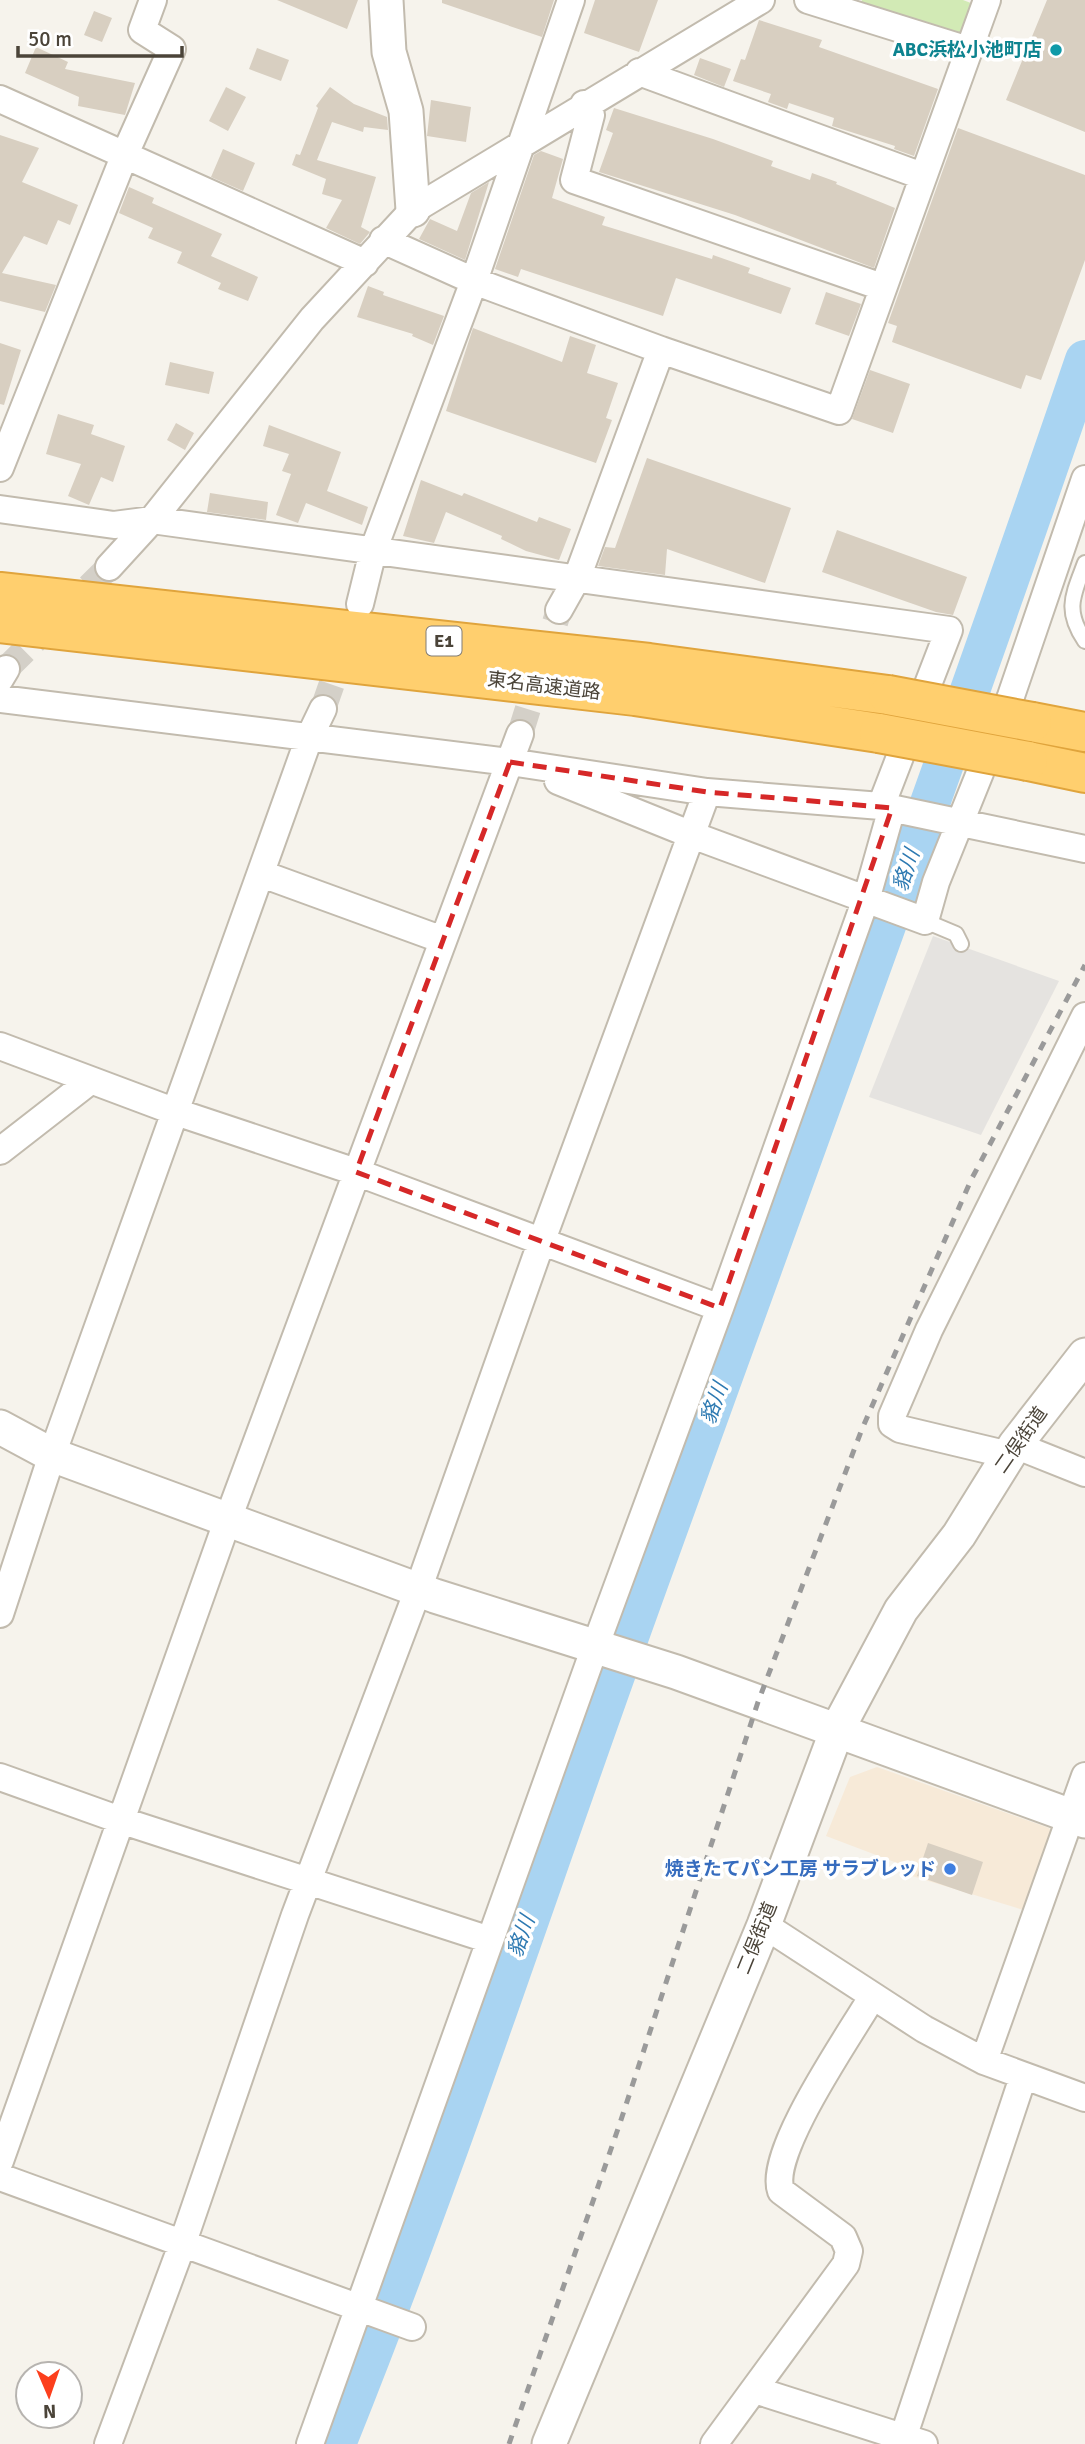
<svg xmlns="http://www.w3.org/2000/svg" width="1085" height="2444" font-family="Signika,'Noto Sans JP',sans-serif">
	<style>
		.commercial { fill: #f7ead8 }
		.green { fill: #d2eab5 }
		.parking { fill: #e5e3e0 }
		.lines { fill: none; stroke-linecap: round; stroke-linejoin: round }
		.river { stroke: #a9d4f2; stroke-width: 40 }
		.building { fill: #d8cfc1 }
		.minor-tunnel { stroke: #d4d0c8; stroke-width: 26; stroke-dasharray: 26 13; stroke-linecap: butt }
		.service-casing { stroke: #c2bbae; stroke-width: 18 }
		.minor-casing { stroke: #c2bbae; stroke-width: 30 }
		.tertiary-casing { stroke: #c2bbae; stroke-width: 37 }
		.motorway-casing { stroke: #e0a43c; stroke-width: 42 }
		.service { stroke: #fff; stroke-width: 14 }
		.minor { stroke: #fff; stroke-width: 26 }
		.tertiary { stroke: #fff; stroke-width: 33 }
		.motorway { stroke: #ffcf6e; stroke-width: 38 }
		.rail { stroke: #9a9a9a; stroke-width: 5; stroke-dasharray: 9 9; stroke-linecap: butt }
		.motorway-bridge-casing { stroke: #e0a43c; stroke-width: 42; stroke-linecap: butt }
		.motorway-bridge { stroke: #ffcf6e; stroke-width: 38 }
		.marked { fill: none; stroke: #d62828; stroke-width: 5; stroke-dasharray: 14 9; stroke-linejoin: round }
		.culture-dot { fill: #0f9aa8; stroke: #fff; stroke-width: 2.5 }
		.shop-dot { fill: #3f7fe0; stroke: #fff; stroke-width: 2.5 }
		.labels { text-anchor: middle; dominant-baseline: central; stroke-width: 7; stroke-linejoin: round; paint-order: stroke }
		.shield { fill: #fff; stroke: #817c74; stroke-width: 2 }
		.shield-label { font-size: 18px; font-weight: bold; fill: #4b4439 }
		.culture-label { font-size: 19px; font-weight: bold; fill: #0d838f; stroke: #fff; text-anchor: end }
		.street-label { font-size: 19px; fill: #4b4439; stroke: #fff }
		.shop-label { font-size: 19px; font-weight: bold; fill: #366cbe; stroke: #fff; text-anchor: end }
		.water-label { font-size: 21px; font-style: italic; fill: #2e7ab2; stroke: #fff }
	</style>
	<rect width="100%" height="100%" fill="#f6f3ec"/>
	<path class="commercial" d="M 877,1767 L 1049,1828 L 1055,1838 L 1027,1911 L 912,1876 L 913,1869 L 826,1836 L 850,1777 Z"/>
	<path class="green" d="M 862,0 L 963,0 L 976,5 L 959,37 L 859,8 Z"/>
	<path class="parking" d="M 933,936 L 1059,981 L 981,1135 L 869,1097 Z"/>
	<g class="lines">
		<path class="river" d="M 336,2444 C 444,2176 534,1900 632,1628 C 784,1205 940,785 1085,360"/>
	</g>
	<path class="building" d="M 277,0 L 358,0 L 347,29 Z
		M 442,0 L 554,0 L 542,37 L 442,3 Z
		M 595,0 L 658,0 L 639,52 L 584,33 Z
		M 1047,0 L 1085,0 L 1085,132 L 1006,100 Z
		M 94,11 L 112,18 L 102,42 L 84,35 Z
		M 759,20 L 822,40 L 819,47 L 938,89 L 914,156 L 894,149 L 895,146 L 832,126 L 834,118 L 789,103 L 787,109 L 768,102 L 771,94 L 733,81 L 741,59 L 745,60 Z
		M 36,47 L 68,62 L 65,69 L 135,83 L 125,115 L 78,106 L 79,97 L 25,73 Z
		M 257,48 L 289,60 L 281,81 L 249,69 Z
		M 700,58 L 731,69 L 724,87 L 694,75 Z
		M 226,87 L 246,97 L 228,131 L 209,121 Z
		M 330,87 L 354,104 L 387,117 L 388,130 L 364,127 L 363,132 L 332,122 L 317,160 L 376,177 L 361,227 L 370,232 L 360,244 L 326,228 L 342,200 L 322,194 L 326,179 L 292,165 L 296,154 L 300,155 L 318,108 L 316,106 Z
		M 431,100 L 471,107 L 466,142 L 427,136 Z
		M 614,108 L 713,139 L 773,161 L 771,166 L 810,180 L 812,173 L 837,182 L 836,184 L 895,208 L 874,268 L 735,215 L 599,172 L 613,133 L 606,130 Z
		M 958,128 L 1085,175 L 1085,260 L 1041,380 L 1026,375 L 1021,389 L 892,342 L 897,326 L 888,323 Z
		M 0,135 L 39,148 L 22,182 L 78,205 L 70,225 L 58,220 L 47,245 L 24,236 L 2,273 L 56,285 L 45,312 L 0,301 Z
		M 223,149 L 255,163 L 243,191 L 211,177 Z
		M 541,151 L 563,159 L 552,198 L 605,217 L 602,225 L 712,259 L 713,255 L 750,268 L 748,273 L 791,288 L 781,314 L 676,278 L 663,316 L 521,269 L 518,277 L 495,269 L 534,155 Z
		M 489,182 L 465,260 L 419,239 L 430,219 L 457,231 L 471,193 Z
		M 129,187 L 154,198 L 152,203 L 222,234 L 211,256 L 258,277 L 248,301 L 218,289 L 221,283 L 177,263 L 182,252 L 148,238 L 153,228 L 119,213 Z
		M 368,286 L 384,292 L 383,295 L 444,316 L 433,345 L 412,336 L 413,334 L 357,317 Z
		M 826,292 L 861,304 L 849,336 L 815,324 Z
		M 473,328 L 562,362 L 570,336 L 596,345 L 587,373 L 618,383 L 606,418 L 612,420 L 596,463 L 446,411 Z
		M 0,343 L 21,350 L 4,405 L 0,404 Z
		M 170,362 L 214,372 L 209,394 L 165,385 Z
		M 870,370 L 910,384 L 893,433 L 852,419 Z
		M 58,414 L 94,425 L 91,434 L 125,446 L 113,482 L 101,477 L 89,505 L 68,496 L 81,464 L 46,454 Z
		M 176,423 L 194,433 L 185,450 L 167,440 Z
		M 269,425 L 341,452 L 327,491 L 368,507 L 362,525 L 306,503 L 298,523 L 276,515 L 291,474 L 282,471 L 289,454 L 263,446 Z
		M 647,458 L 791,508 L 765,583 L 667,549 L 665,575 L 598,566 L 605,547 L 615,548 Z
		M 421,480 L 462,496 L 464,493 L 537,522 L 539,517 L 571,529 L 559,560 L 526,551 L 501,539 L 502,536 L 446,512 L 434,543 L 403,536 Z
		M 210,493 L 268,502 L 266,520 L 207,512 Z
		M 837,530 L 967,577 L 953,615 L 936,612 L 822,572 Z
		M 928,1843 L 983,1862 L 972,1895 L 917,1876 Z"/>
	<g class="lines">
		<path class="minor-tunnel" d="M 6,669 L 109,567
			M 323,709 L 344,649
			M 520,734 L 559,610"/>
		<defs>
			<path id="service" d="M 1085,563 C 1073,595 1064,610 1085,641
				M 925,921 L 956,934 L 961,944"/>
			<path id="minor" d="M 808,0 L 968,50
				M 639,72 L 922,176
				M 0,99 L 365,263
				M 584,104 L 591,115 L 574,180 L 882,287
				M 383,240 L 474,281 L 661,350 L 577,578 L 559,610
				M 661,350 L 839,411 L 987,0
				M 0,468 L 125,154 L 172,49 L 142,30 L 153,0
				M 0,509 L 114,525 L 152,520 L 949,630 L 881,806
				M 109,567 L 152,520 L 312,319 L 413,210 L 761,0
				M 360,604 L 373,551 L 474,281 L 571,0
				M 0,679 L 6,669
				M 0,699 L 510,762 L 707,792 L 881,806 L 1085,849
				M 558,781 L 692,835 L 925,921 L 936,882 L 1011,696 L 1085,479
				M 262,874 L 443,940
				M 0,1046 L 176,1112 L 356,1172 L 720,1308
				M 0,1151 L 90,1081
				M 1015,1445 L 1085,1473
				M 1009,1455 L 900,1429 L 892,1424 L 892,1416 L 929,1330 L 1085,1016
				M 0,1614 L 52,1455 L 309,738 L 323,709
				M 0,1777 L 123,1821 L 490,1940
				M 764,1925 L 924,2029 L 984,2061 L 1085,2098
				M 984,2061 L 1085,1776
				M 0,2161 L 228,1519 L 520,734
				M 0,2177 L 412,2327
				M 755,2390 L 924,2444
				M 108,2444 L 182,2245 L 295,1915 L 418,1590 L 542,1240 L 707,792
				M 310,2444 L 595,1647 L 720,1308 L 868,893 L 892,808
				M 714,2444 L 846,2264 L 849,2251 L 843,2237 L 781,2191 C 767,2153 850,2035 872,1997
				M 901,2444 L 1023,2077"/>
			<path id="tertiary" d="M 386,0 L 389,52 L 406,111 L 413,210
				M 0,1427 L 52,1455 L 435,1596 L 676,1672 L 1085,1821
				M 549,2444 L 764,1925 L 837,1730 L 901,1610 L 959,1535 L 1015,1445 L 1085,1355"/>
			<path id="motorway" d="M 0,592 L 649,663 L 888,695
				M 0,623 L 635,696 L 879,733
				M 1032,722 L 1085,732
				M 1028,761 L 1085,773"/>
		</defs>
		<use href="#service" class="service-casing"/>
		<use href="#minor" class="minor-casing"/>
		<use href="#tertiary" class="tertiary-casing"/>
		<use href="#motorway" class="motorway-casing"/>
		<use href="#service" class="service"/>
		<use href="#minor" class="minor"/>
		<use href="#tertiary" class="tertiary"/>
		<use href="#motorway" class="motorway"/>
		<path class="rail" d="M 509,2444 L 620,2123 L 758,1702 L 862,1429 L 971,1180 L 1085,965"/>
		<defs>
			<path id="motorway-bridge" d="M 888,695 L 1032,722
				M 879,733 L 1028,761"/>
		</defs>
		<use href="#motorway-bridge" class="motorway-bridge-casing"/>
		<use href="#motorway-bridge" class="motorway-bridge"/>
	</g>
	<path class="marked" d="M 510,762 L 707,792 L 892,808 L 720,1308 L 356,1172 Z"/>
	<circle class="culture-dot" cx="1056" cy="50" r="7"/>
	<circle class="shop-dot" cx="950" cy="1869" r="7"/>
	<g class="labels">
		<rect class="shield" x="426.5" y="626.5" width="35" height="29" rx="5"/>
		<g class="shield-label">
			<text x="444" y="641">E1</text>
		</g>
		<g class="culture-label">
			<text x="1042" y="50">ABC浜松小池町店</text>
		</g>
		<g class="street-label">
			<text transform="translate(544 686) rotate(7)">東名高速道路</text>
			<text transform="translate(1021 1440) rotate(-55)">二俣街道</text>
			<text transform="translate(757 1938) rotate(-68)">二俣街道</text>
		</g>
		<g class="shop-label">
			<text x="936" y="1869">焼きたてパン工房 サラブレッド</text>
		</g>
		<g class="water-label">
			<text transform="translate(906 870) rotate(-71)">貉川</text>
			<text transform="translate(714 1403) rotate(-70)">貉川</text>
			<text transform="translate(521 1936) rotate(-70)">貉川</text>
		</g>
	</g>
	<g transform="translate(49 2395) rotate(178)"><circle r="33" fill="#ffffff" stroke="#b7b4b0" stroke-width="2"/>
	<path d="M0-5L12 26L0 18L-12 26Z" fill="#fc3f1d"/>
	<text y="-10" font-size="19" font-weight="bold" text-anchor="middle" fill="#4b4439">N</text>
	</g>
	<path d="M18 46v10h164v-10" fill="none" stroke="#4b4439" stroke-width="3.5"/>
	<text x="28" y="46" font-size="21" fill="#4b4439" stroke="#ffffff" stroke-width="5" paint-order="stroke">50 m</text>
</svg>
